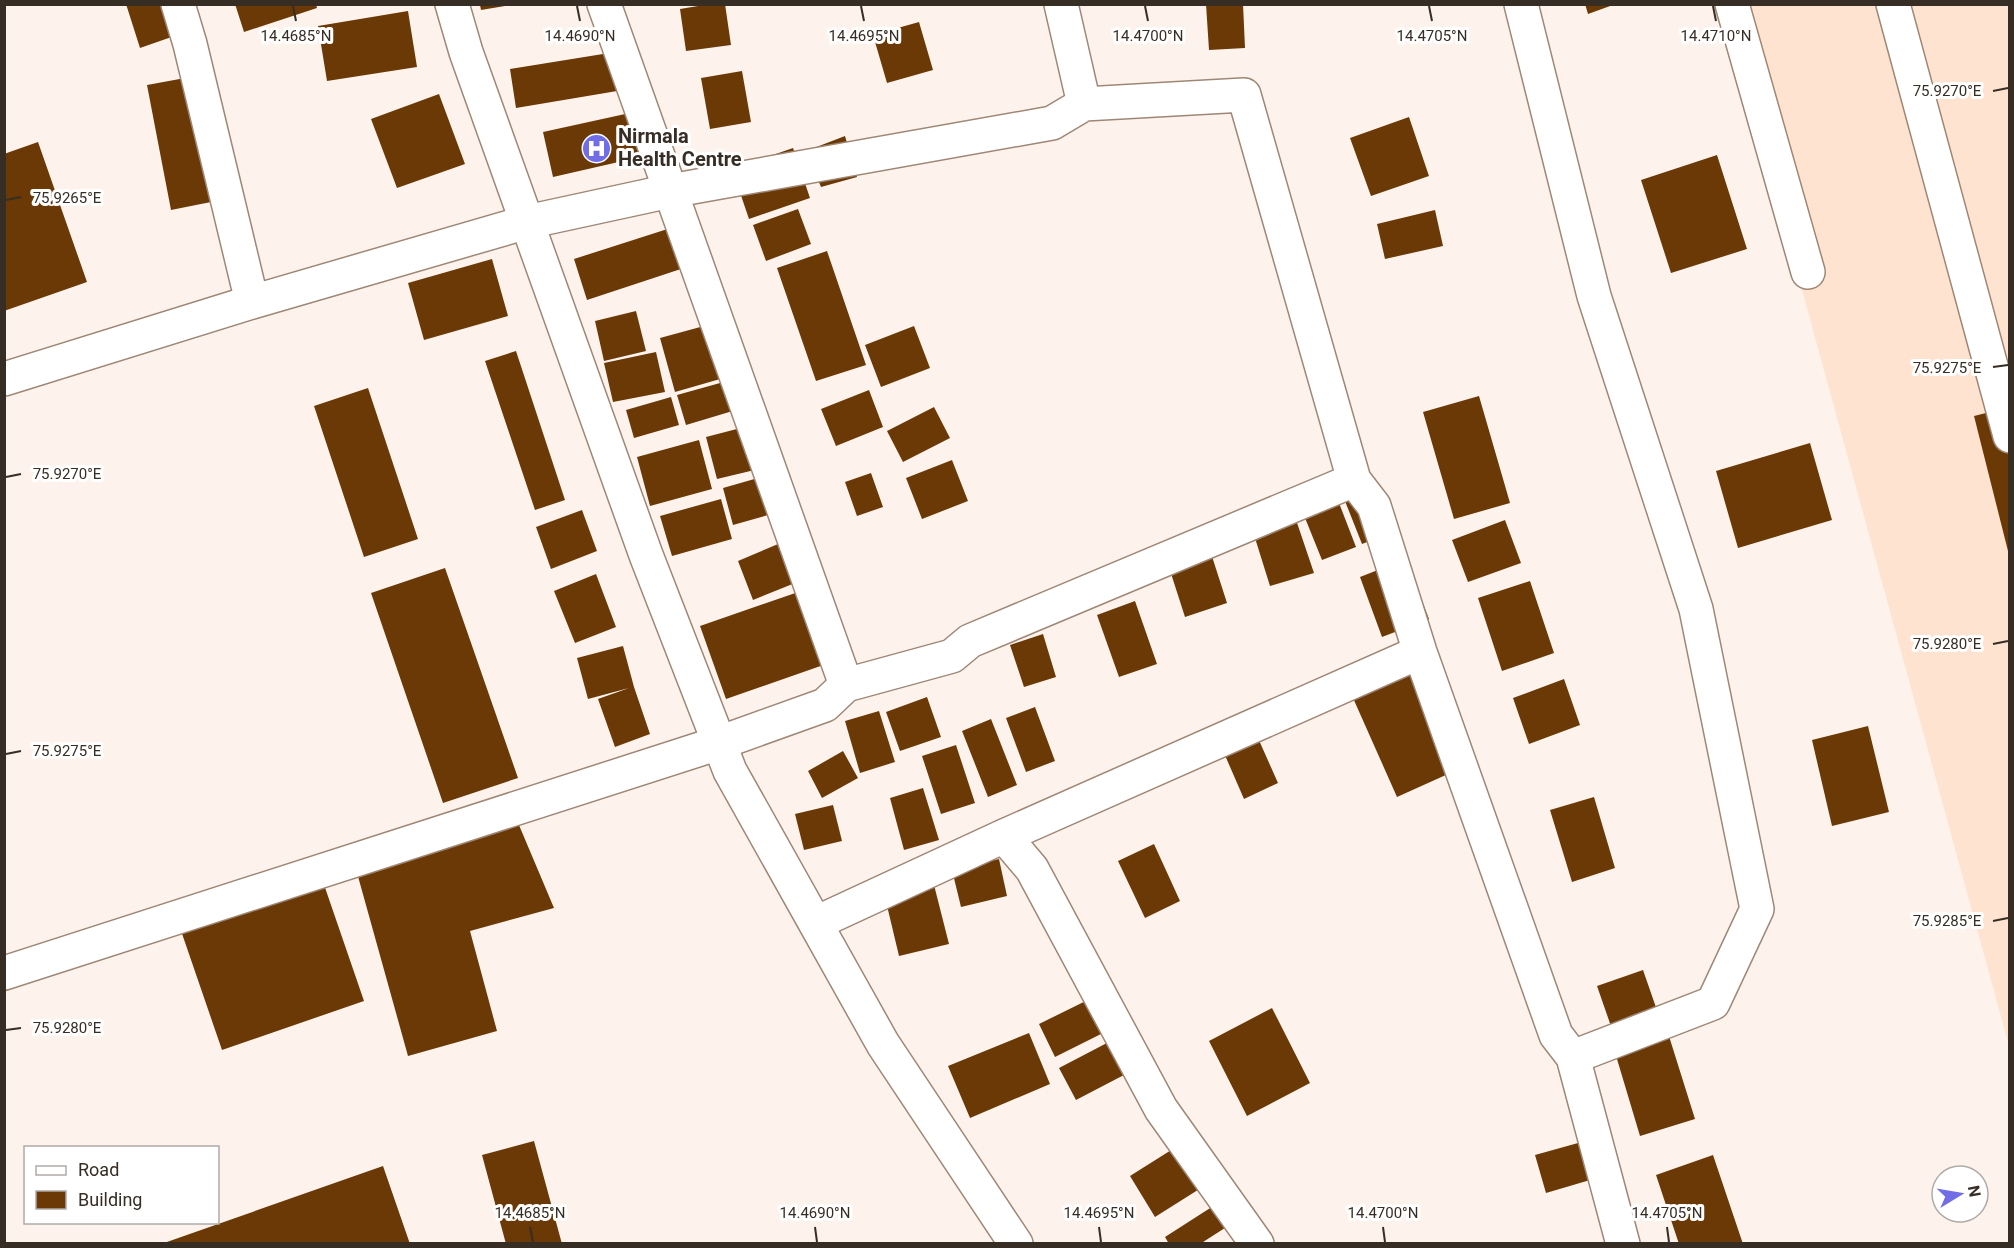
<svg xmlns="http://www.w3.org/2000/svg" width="2014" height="1248" font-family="Roboto,sans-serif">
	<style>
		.built { fill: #fee3d0 }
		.building { fill: #6b3906 }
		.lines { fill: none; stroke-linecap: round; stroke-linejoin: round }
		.street-casing { stroke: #9f8776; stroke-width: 36 }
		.secondary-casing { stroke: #9f8776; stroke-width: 36 }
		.street { stroke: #fff; stroke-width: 33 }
		.secondary { stroke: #fff; stroke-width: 33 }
		.ticks { fill: none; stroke: #362d25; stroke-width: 2 }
		.labels { text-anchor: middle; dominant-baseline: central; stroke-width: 6; stroke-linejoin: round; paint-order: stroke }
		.poi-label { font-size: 20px; font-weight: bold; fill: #362d25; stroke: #fff; text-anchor: start }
		.ticks-label { font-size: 15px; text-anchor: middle; fill: #362d25; stroke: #fff; stroke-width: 6; stroke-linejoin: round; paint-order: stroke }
	</style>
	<rect width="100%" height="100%" fill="#fef3ec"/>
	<path class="built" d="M 1724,5 L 2009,5 L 2009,1046 Z"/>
	<path class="building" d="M 126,4 L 174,4 L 183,33 L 140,48 Z
		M 235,4 L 316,4 L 317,8 L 244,32 Z
		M 710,4 L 725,4 L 731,45 L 686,51 L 680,9 Z
		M 1206,4 L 1243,4 L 1245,48 L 1209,50 Z
		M 1585,4 L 1613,4 L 1613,5 L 1588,14 Z
		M 480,5 L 505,5 L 505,6 L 481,10 Z
		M 408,11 L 417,67 L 327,81 L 318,26 Z
		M 919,22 L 933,70 L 887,83 L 873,35 Z
		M 634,49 L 641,87 L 516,108 L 510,69 Z
		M 742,71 L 751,122 L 710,129 L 701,78 Z
		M 196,76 L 221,200 L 171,210 L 147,85 Z
		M 439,94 L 465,164 L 397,188 L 371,119 Z
		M 648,109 L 658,153 L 553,177 L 543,132 Z
		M 1409,117 L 1429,176 L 1371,196 L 1350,138 Z
		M 845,136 L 857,177 L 821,187 L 806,151 Z
		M 38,142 L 87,282 L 4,311 L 4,154 Z
		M 793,148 L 810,198 L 749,219 L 732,169 Z
		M 1717,155 L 1747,249 L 1671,273 L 1641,180 Z
		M 798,209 L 811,244 L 766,261 L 753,225 Z
		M 1435,210 L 1443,246 L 1385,259 L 1377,224 Z
		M 680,225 L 693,265 L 587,300 L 574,259 Z
		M 827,251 L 866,365 L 816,381 L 777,268 Z
		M 492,259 L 508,316 L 424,340 L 408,283 Z
		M 636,311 L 646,351 L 604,361 L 595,321 Z
		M 726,320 L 730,335 L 706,341 L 711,358 L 735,351 L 741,373 L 675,392 L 660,338 Z
		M 914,326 L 930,368 L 881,387 L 865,345 Z
		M 516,351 L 565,500 L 535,510 L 485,361 Z
		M 656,352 L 665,392 L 613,402 L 604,363 Z
		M 738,378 L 746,407 L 686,425 L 677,395 Z
		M 368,388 L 418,539 L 364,557 L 314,406 Z
		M 869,390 L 883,427 L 836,446 L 821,409 Z
		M 1479,396 L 1510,503 L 1454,519 L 1423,412 Z
		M 671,397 L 679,425 L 634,438 L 626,410 Z
		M 934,407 L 950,438 L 903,462 L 887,431 Z
		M 2010,407 L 2010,555 L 2009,555 L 1974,416 Z
		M 760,423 L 771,466 L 717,479 L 706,437 Z
		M 699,440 L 712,489 L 650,506 L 637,457 Z
		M 1810,443 L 1832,520 L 1738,548 L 1716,471 Z
		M 952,460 L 968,501 L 922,519 L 906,478 Z
		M 871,473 L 883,507 L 857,516 L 845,482 Z
		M 772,474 L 782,511 L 733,525 L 723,488 Z
		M 1375,478 L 1396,531 L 1362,544 L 1341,491 Z
		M 1334,490 L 1356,547 L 1322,560 L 1299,503 Z
		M 721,499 L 732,539 L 672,556 L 660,516 Z
		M 1292,508 L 1314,573 L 1270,586 L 1250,522 Z
		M 582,510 L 597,551 L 551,569 L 536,527 Z
		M 1505,520 L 1521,563 L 1468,582 L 1452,540 Z
		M 790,539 L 805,579 L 753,600 L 738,561 Z
		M 1208,544 L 1227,603 L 1185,617 L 1166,558 Z
		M 1406,559 L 1429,619 L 1382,637 L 1360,577 Z
		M 445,568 L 518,778 L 443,803 L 371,593 Z
		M 596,574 L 616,627 L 575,643 L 554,591 Z
		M 1530,581 L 1554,653 L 1502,671 L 1478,598 Z
		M 807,589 L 832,662 L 726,699 L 700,626 Z
		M 1135,601 L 1157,664 L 1119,677 L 1097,615 Z
		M 1043,634 L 1056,677 L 1024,687 L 1010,645 Z
		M 623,646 L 634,687 L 650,734 L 615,747 L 598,699 L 629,688 L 588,699 L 577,658 Z
		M 1420,657 L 1468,765 L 1397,797 L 1349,689 Z
		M 1564,679 L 1580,725 L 1529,744 L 1513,698 Z
		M 927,697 L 941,737 L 900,751 L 886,712 Z
		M 1035,707 L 1055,761 L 1026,772 L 1006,718 Z
		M 879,711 L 895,762 L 860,773 L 845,721 Z
		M 991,719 L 1017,785 L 988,797 L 962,731 Z
		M 1868,726 L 1889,812 L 1832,826 L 1812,740 Z
		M 1258,738 L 1278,783 L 1244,799 L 1224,753 Z
		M 956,745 L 975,803 L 941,814 L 922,756 Z
		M 843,751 L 858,778 L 822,798 L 808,771 Z
		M 923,788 L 939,840 L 904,850 L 890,798 Z
		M 1594,797 L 1615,868 L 1572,882 L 1550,810 Z
		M 833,805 L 842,841 L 804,850 L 795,814 Z
		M 516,818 L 554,908 L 470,931 L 497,1031 L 408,1056 L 354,862 Z
		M 1154,844 L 1180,901 L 1145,918 L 1118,861 Z
		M 999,859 L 1007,896 L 961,907 L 952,870 Z
		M 320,873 L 364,1001 L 222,1050 L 178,922 Z
		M 933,881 L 949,944 L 899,956 L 884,893 Z
		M 1643,970 L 1659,1016 L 1613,1032 L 1597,986 Z
		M 1104,992 L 1119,1025 L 1055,1057 L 1039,1024 Z
		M 1272,1008 L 1310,1083 L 1247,1116 L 1209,1041 Z
		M 1128,1032 L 1145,1064 L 1076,1100 L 1059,1068 Z
		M 1029,1033 L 1050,1084 L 970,1118 L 948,1066 Z
		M 1668,1033 L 1695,1119 L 1640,1136 L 1614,1049 Z
		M 1195,1135 L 1220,1176 L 1155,1217 L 1130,1176 Z
		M 1596,1138 L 1607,1175 L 1546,1193 L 1535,1155 Z
		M 534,1141 L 562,1244 L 506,1244 L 482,1155 Z
		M 1713,1155 L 1743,1244 L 1679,1244 L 1656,1175 Z
		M 383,1166 L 410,1244 L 164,1244 L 164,1243 Z
		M 1232,1194 L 1245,1215 L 1200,1244 L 1169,1244 L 1165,1237 Z"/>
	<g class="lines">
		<defs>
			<path id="street" d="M 178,4 L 190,44 L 252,302
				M 604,4 L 846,685
				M 1061,4 L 1084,104
				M 1521,4 L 1594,296 L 1696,609 L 1757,909 L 1713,1003 L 1573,1057
				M 1732,4 L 1808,272
				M 1893,4 L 2010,436
				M 4,379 L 252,302 L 527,222 L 670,191 L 1052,123 L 1084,104 L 1244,95 L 1354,480 L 1374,506 L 1420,652 L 1556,1035 L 1573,1057 L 1623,1244
				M 1004,836 L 1032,869 L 1161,1109 L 1257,1244
				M 816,923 L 1004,836 L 1420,652
				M 4,973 L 719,743 L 825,705 L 846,685 L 952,656 L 970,641 L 1354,480"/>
			<path id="secondary" d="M 452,4 L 466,52 L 646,555 L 730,771 L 883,1044 L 1016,1244"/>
		</defs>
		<use href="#street" class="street-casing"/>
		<use href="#secondary" class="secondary-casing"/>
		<use href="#street" class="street"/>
		<use href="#secondary" class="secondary"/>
	</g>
	<path class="ticks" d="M 293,6 L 296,21M 577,6 L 580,21M 861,6 L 864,21M 1145,6 L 1148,21M 1429,6 L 1432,21M 1713,6 L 1716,21M 1993,91 L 2008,88M 6,200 L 21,197M 1993,367 L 2008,365M 6,477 L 21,474M 1993,644 L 2008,641M 6,754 L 21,751M 1993,921 L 2008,918M 6,1030 L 21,1028M 530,1227 L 533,1242M 815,1227 L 817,1242M 1099,1227 L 1101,1242M 1383,1227 L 1385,1242M 1667,1227 L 1669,1242"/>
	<defs>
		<symbol id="hospital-disc" viewBox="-11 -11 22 22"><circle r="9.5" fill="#706de7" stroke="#fff"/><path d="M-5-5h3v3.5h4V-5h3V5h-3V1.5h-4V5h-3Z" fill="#fff"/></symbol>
	</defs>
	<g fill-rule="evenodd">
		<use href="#hospital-disc" x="580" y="132" width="33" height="33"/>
	</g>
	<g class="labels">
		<g class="poi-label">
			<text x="618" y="136">Nirmala<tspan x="618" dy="23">Health Centre</tspan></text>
		</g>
	</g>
	<g class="ticks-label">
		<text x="296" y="41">14.4685°N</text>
		<text x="580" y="41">14.4690°N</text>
		<text x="864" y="41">14.4695°N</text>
		<text x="1148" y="41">14.4700°N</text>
		<text x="1432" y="41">14.4705°N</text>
		<text x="1716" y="41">14.4710°N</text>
		<text x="1947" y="96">75.9270°E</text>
		<text x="67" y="203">75.9265°E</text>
		<text x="1947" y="373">75.9275°E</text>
		<text x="67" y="479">75.9270°E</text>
		<text x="1947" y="649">75.9280°E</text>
		<text x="67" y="756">75.9275°E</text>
		<text x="1947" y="926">75.9285°E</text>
		<text x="67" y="1033">75.9280°E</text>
		<text x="530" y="1218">14.4685°N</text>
		<text x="815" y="1218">14.4690°N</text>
		<text x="1099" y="1218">14.4695°N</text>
		<text x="1383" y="1218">14.4700°N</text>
		<text x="1667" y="1218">14.4705°N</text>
	</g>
	<rect width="2014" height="1248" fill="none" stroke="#362d25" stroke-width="12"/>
	<rect x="24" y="1146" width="195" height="78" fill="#ffffff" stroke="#afaba8" stroke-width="1.5"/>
	<rect x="36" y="1166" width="30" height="9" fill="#ffffff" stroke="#afaba8" stroke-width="1.5"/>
	<text x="78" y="1176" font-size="18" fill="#362d25">Road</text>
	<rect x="36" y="1191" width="30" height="18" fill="#6b3906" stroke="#afaba8" stroke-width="1.5"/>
	<text x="78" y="1206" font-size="18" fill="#362d25">Building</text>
	<g transform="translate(1960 1194) rotate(79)"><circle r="28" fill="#ffffff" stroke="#afaba8" stroke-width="1.5"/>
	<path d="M0-4.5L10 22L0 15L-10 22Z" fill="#706de7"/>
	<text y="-9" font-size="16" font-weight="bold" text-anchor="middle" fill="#362d25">N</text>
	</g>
</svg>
